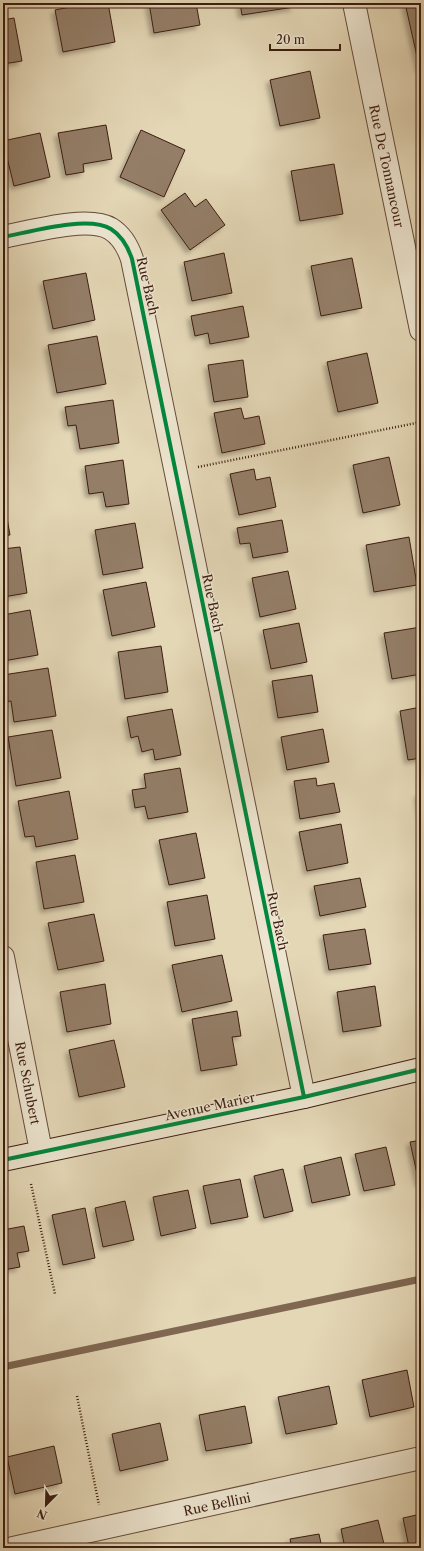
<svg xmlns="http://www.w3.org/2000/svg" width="424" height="1551" font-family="'Libre Caslon Text',serif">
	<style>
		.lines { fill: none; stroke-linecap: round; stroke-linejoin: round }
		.stream { stroke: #7f6752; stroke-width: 7 }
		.building { fill: #947e67; stroke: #3d1d11; filter: url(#shadow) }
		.street-casing { stroke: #674c3a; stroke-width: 24 }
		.secondary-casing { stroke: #3d1d11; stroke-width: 24 }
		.path { stroke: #3d1d11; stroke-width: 2.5; stroke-dasharray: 1 2; stroke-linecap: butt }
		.street { stroke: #ede5d0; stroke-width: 22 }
		.secondary { stroke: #ede5d0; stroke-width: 22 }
		.cycleway-casing { stroke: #ede5d0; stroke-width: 6 }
		.cycleway { stroke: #00873e; stroke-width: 4 }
		.labels { text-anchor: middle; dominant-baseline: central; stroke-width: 3; stroke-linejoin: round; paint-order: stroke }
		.street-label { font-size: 13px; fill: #3d1d11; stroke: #ede5d0 }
	</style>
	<defs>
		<filter id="shadow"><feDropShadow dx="-3.5" dy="3.5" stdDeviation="2" flood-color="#0004"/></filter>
	</defs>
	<rect width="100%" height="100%" fill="#e4d7b6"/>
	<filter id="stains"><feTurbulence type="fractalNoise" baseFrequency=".005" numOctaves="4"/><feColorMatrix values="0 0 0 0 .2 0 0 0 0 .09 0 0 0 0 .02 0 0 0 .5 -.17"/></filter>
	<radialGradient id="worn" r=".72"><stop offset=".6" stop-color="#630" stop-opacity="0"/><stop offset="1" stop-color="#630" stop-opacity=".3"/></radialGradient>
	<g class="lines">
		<path class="stream" d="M 3,1367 L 421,1279"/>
	</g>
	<path class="building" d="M 90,3 L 108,3 L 115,42 L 63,52 L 55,10 Z
		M 149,3 L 196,3 L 200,25 L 154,33 Z
		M 240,3 L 293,3 L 294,7 L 242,15 Z
		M 405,3 L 421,3 L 421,69 L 420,70 L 418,61 Z
		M 14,18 L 22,61 L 3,64 L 3,20 Z
		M 310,71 L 320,118 L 280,126 L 270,80 Z
		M 106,125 L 112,159 L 83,164 L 84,172 L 66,175 L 58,133 Z
		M 141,130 L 185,150 L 164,197 L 120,177 Z
		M 40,133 L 50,177 L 14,186 L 3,141 Z
		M 334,164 L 343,214 L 300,221 L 291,171 Z
		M 185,193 L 195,207 L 206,199 L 225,225 L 190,250 L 161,210 Z
		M 224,253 L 232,293 L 192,301 L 184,262 Z
		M 352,258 L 362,308 L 321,316 L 311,266 Z
		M 86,273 L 95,320 L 53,329 L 43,281 Z
		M 243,306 L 249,337 L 210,344 L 208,333 L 195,336 L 191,316 Z
		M 97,336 L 106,384 L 57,393 L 48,345 Z
		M 367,353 L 378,403 L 338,412 L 327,362 Z
		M 243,360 L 248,397 L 214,402 L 208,365 Z
		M 113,400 L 119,443 L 80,449 L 76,425 L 68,426 L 65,407 Z
		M 241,408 L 244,419 L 259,416 L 265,444 L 222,453 L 214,413 Z
		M 389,457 L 400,505 L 363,513 L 353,465 Z
		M 123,460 L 129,504 L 106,507 L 103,492 L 89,494 L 85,466 Z
		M 254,469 L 256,480 L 270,477 L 276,507 L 239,515 L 230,474 Z
		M 3,496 L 10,535 L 3,536 Z
		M 282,520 L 288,552 L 253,558 L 250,543 L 240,544 L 237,528 Z
		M 135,523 L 143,568 L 103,575 L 95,530 Z
		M 409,537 L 417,585 L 374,592 L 366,545 Z
		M 20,547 L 27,593 L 3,597 L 3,549 Z
		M 288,571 L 296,609 L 260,617 L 252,578 Z
		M 146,582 L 155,627 L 112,636 L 103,590 Z
		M 30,610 L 38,655 L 3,661 L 3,615 Z
		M 299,623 L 307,662 L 271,669 L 263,630 Z
		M 421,627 L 421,674 L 392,679 L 384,633 Z
		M 161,646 L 168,692 L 125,699 L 118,652 Z
		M 48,668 L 56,716 L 14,722 L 11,701 L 3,702 L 3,675 Z
		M 312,675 L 318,712 L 278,718 L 272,681 Z
		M 421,707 L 421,758 L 408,760 L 400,711 Z
		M 172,709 L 181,755 L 155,760 L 153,749 L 142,752 L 138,736 L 131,738 L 127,717 Z
		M 323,729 L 329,762 L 287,770 L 281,737 Z
		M 52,730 L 61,778 L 16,786 L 8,737 Z
		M 180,768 L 188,812 L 148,819 L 145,806 L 135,808 L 132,790 L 146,788 L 144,774 Z
		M 316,778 L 317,786 L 334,783 L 340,812 L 300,819 L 294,781 Z
		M 69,791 L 78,839 L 36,847 L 34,836 L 25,837 L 18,801 Z
		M 418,794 L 421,794 L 421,814 Z
		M 341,824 L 348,863 L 307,871 L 299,832 Z
		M 196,833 L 205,878 L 169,885 L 159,840 Z
		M 75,855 L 84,902 L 44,909 L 36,862 Z
		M 360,878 L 366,907 L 320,916 L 314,886 Z
		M 207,895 L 215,939 L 175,946 L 167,902 Z
		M 94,914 L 104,961 L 58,970 L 48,923 Z
		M 365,929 L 371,964 L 329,970 L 323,935 Z
		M 222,955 L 232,1001 L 182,1012 L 172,965 Z
		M 105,984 L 111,1024 L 67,1032 L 60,992 Z
		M 375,986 L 381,1026 L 343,1032 L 337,992 Z
		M 237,1011 L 241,1036 L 232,1037 L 237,1065 L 201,1071 L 192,1019 Z
		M 114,1040 L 125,1087 L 79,1097 L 69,1050 Z
		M 421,1140 L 421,1183 L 419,1183 L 410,1142 Z
		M 386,1147 L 395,1185 L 364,1191 L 355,1154 Z
		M 341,1157 L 350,1195 L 312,1203 L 304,1166 Z
		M 283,1169 L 293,1211 L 264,1218 L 254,1176 Z
		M 240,1179 L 248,1217 L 211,1224 L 203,1186 Z
		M 188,1190 L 196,1228 L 161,1236 L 153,1197 Z
		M 125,1201 L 134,1240 L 103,1247 L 95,1208 Z
		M 85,1208 L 95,1258 L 63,1265 L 52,1215 Z
		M 24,1226 L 29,1251 L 17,1253 L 20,1267 L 3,1270 L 3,1230 Z
		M 407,1370 L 414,1407 L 370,1417 L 362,1380 Z
		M 329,1386 L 337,1424 L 286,1434 L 278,1397 Z
		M 245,1406 L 252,1443 L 206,1451 L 199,1415 Z
		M 160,1423 L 168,1460 L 120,1471 L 112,1434 Z
		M 54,1446 L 62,1483 L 15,1494 L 7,1457 Z
		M 421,1514 L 421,1544 L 409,1547 L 403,1518 Z
		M 378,1520 L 385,1548 L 345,1548 L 341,1529 Z
		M 319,1534 L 322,1548 L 292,1548 L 290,1539 Z"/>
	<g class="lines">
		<defs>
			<path id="street" d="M 354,3 L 421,330
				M 3,237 C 30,232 88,215 111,229 C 122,236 128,247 132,259 L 304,1097
				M 3,957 L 41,1151
				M 13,1548 L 421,1458"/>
			<path id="secondary" d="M 3,1160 L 304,1097 L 421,1069"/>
		</defs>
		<use href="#street" class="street-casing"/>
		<use href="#secondary" class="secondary-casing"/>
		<path class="path" d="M 198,467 L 421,422
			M 31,1184 L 55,1294
			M 77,1396 L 99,1505"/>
		<use href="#street" class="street"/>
		<use href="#secondary" class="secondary"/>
		<defs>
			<path id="cycleway" d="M 3,237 C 30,232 88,215 111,229 C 122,236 128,247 132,259 L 304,1097
				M 3,1160 L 304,1097 L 421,1069"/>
		</defs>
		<use href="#cycleway" class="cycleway-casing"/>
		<use href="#cycleway" class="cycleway"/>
	</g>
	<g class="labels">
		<g class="street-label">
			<text transform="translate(387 166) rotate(78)">Rue De Tonnancour</text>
			<text transform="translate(148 286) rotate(77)">Rue Bach</text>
			<text transform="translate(213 603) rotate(78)">Rue Bach</text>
			<text transform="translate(278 921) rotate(78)">Rue Bach</text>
			<text transform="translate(28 1083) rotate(79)">Rue Schubert</text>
			<text transform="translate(210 1106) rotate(-12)">Avenue Marier</text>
			<text transform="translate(217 1504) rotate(-12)">Rue Bellini</text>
		</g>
	</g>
	<rect width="424" height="1551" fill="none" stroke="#e4d7b6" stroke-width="16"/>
	<rect x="4" y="4" width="416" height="1543" fill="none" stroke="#3d1d11" stroke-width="2"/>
	<rect x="8" y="8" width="408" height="1535" fill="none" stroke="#3d1d11"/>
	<g transform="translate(46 1505) rotate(203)" stroke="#ede5d0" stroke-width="3" paint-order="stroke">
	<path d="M0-3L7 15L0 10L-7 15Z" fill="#3d1d11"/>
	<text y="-6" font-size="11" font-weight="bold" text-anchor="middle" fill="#3d1d11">N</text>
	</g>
	<path d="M270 44v6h70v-6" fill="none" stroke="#3d1d11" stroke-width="2"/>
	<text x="276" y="44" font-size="12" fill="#3d1d11" stroke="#ede5d0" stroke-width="3" paint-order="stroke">20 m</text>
	<rect width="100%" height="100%" filter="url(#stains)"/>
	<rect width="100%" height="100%" fill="url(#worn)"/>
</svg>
